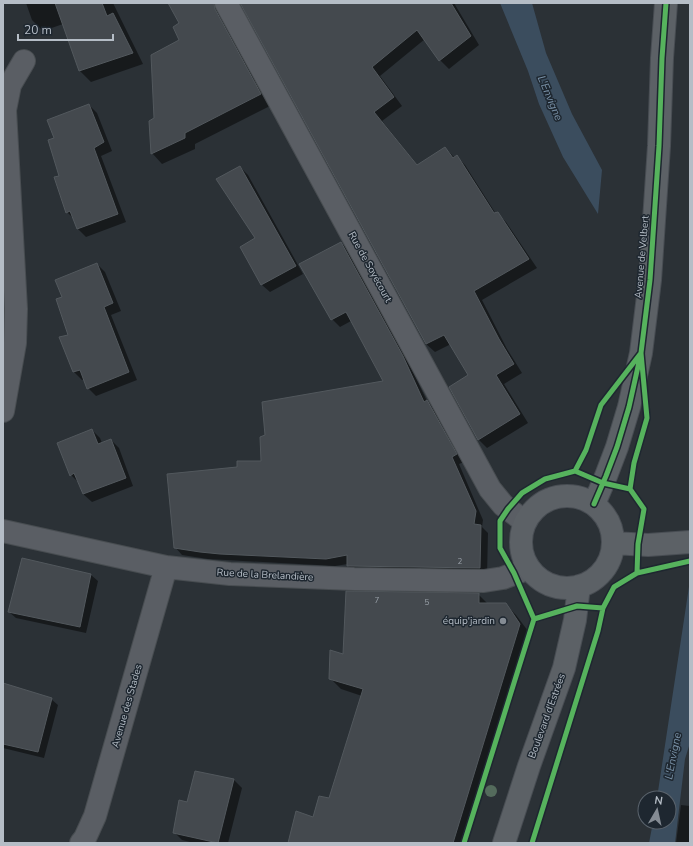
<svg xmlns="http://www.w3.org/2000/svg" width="693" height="846" font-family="'Nunito Sans',sans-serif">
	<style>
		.water { fill: #3b4d5e }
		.shadow { fill: #0007 }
		.building { fill: #44494e; stroke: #52585d }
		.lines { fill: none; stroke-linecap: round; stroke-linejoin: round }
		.minor-casing { stroke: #484d51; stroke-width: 24 }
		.major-casing { stroke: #484d53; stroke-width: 24 }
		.minor { stroke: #5a5e64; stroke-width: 22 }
		.major { stroke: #5c6166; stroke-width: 22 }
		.cycleway-casing { stroke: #1e2730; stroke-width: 8 }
		.cycleway { stroke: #56b35d; stroke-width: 5 }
		.tree { fill: #546b5c }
		.poi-dot { fill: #858c94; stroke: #1e2730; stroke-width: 1.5 }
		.labels { text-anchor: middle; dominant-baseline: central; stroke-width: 3; stroke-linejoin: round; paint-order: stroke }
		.number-label { font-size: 8px; fill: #99a0a8 }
		.street-label { font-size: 10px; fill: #b5bdc6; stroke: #1e2730 }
		.poi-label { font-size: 10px; fill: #b5bdc6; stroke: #1e2730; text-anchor: end }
		.water-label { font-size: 11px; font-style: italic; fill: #7991a7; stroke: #1e2730 }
	</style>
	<rect width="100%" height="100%" fill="#2b3136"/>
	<path class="water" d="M 500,3 L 532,3 L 546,53 L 572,114 L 602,170 L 598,214 L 563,157 L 539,104 L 528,71 Z
		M 690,580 L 690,743 L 685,759 L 675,843 L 649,843 L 653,822 L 669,822 L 669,798 L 657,798 Z"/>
	<path class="shadow" d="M 26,3 L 113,3 L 143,64 L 91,82 L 80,71 L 63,24 L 43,31 L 32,20 Z
		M 169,3 L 213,3 L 222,19 L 228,25 L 272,105 L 195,144 L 195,149 L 162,164 L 152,153 L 155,118 L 180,40 L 180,24 Z
		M 241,3 L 454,3 L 479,45 L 449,69 L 440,60 L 425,39 L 380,76 L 402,106 L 382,121 L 418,166 L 445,148 L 455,158 L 457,157 L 465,165 L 496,214 L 497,213 L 506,222 L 537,268 L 482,300 L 507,349 L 522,373 L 504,384 L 528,423 L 487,448 L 479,440 L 450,387 L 469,376 L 451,344 L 435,352 L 426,344 Z
		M 89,105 L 97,113 L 112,151 L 101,156 L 126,222 L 86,237 L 78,229 L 74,219 L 67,212 L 55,139 Z
		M 240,167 L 248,175 L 303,274 L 270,292 L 262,285 L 241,247 L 257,239 Z
		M 341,243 L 349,250 L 410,364 L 409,364 L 427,401 L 435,409 L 464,462 L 459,464 L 483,520 L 482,527 L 488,533 L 487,576 L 356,573 L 348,566 L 348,564 L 335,566 L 208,559 L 182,555 L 175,547 L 238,468 L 262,462 L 384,382 L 351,321 L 340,327 L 332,319 L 301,264 Z
		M 97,264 L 105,272 L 121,311 L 111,315 L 137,380 L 96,396 L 88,388 L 84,379 L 82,380 L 74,372 L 61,338 L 69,335 L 63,298 Z
		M 92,430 L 100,438 L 102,443 L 111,440 L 119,448 L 133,486 L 92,502 L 83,494 L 79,483 L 71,475 Z
		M 23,559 L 91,575 L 98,581 L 86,633 L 16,618 L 9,612 Z
		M 478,594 L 488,604 L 505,604 L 516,615 L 531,635 L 467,843 L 290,843 L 314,818 L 329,799 L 362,696 L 341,689 L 330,678 L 344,655 Z
		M 3,684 L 51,699 L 58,705 L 44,758 L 3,748 Z
		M 196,772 L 234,780 L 242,788 L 228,843 L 194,843 L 182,840 L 174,832 L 188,803 Z
		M 681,805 L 690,806 L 690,843 L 676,843 Z"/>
	<path class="building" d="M 55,3 L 102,3 L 107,16 L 113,13 L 133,53 L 79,71 Z
		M 168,3 L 214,3 L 215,9 L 261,94 L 185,133 L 185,138 L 151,154 L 149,121 L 154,118 L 151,55 L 179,40 L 173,27 L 179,23 Z
		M 240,3 L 451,3 L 471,36 L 439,61 L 417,30 L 372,67 L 394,97 L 374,112 L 417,165 L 445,147 L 453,158 L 457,155 L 494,213 L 498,212 L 529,259 L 474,291 L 499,339 L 514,364 L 496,375 L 520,414 L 478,440 L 449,387 L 468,375 L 444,335 L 426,344 Z
		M 89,104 L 104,142 L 94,148 L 118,214 L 77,229 L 70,211 L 66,213 L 54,177 L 59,176 L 48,140 L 54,138 L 47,120 Z
		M 240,166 L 296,266 L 261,285 L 240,247 L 255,238 L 216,179 Z
		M 341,242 L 403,356 L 424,402 L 427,400 L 457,454 L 452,457 L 476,511 L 474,524 L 481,525 L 480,568 L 347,566 L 347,555 L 326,559 L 220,554 L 200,552 L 174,548 L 167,474 L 237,467 L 237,461 L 261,461 L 260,437 L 265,435 L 262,402 L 383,381 L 346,312 L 331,320 L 299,264 Z
		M 97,263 L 113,303 L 104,307 L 129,372 L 87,389 L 80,370 L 73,372 L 59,337 L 68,335 L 56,299 L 62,297 L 55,280 Z
		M 92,429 L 98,444 L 111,439 L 126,478 L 83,494 L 74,473 L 70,476 L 57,443 Z
		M 22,558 L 91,574 L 80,627 L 8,612 Z
		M 346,591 L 479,593 L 479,603 L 506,603 L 520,624 L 453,843 L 288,843 L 296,811 L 313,817 L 319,796 L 329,798 L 363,689 L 329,679 L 330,650 L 343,654 Z
		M 3,683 L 52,698 L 38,752 L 3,744 Z
		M 195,771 L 234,779 L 218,843 L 173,833 L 179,800 L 187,802 Z"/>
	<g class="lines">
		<defs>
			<path id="minor" d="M 226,3 L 490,489 L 503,505 L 525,522
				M 3,411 L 15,343 L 16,309 L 5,110 L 10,85 L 24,61
				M 3,531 L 166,567 L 230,574 L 354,579 L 484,581 L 503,578 L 529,568
				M 81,843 L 85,838 L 95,816 L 166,567"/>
			<path id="major" d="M521 542a46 46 0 1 1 92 0a46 46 0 1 1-92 0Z
				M 594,504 L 606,476 L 617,447 L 629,407 L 641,353 L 650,280 L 659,146 L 662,58 L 666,3
				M 613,543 L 648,545 L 690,542
				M 504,843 L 529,766 L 564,668 L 575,620 L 579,586"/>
		</defs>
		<use href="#minor" class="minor-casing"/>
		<use href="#major" class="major-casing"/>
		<use href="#minor" class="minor"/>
		<use href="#major" class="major"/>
		<defs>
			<path id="cycleway" d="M 575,471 L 603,483 L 630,489
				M 594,504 L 606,476 L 617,447 L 629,407 L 641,353 L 650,280 L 659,146 L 662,58 L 666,3
				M 637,573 L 690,561
				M 534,619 L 577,606 L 603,608
				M 464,843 L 534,619 L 514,573 L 500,548 L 500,521 L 508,509 L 522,493 L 545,479 L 575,471 L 586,450 L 601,405 L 641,353
				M 532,843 L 598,631 L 603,608 L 614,587 L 637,573 L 638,544 L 644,509 L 630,489 L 634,463 L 647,418 L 641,353"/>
		</defs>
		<use href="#cycleway" class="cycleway-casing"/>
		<use href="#cycleway" class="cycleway"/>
	</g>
	<circle class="tree" cx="491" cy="791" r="6"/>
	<circle class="poi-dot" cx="503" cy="621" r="4"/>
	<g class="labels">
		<g class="number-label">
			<text x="460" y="561">2</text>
			<text x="377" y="600">7</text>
			<text x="427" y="602">5</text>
		</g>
		<g class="street-label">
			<text transform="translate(642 257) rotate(-85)">Avenue de Velbert</text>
			<text transform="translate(370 267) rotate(61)">Rue de Soyécourt</text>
			<text transform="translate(265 575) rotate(3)">Rue de la Brelandière</text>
			<text transform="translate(127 706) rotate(-74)">Avenue des Stades</text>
			<text transform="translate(547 716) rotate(-70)">Boulevard d'Estrées</text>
		</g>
		<g class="poi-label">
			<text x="495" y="621">équip'jardin</text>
		</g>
		<g class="water-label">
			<text transform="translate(550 98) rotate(67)">L'Envigne</text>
			<text transform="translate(673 756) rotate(-79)">L'Envigne</text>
		</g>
	</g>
	<rect width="693" height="846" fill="none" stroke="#b5bdc6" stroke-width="8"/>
	<g transform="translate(657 810) rotate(9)"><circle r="19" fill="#1e2730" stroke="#5a636c"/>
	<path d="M0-3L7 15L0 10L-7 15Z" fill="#858c94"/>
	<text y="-6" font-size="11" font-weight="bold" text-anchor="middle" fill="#b5bdc6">N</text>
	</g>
	<path d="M18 34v6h95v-6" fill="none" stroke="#b5bdc6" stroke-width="2"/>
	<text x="24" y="34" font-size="12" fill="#b5bdc6" stroke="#1e2730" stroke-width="3" paint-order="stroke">20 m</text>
</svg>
